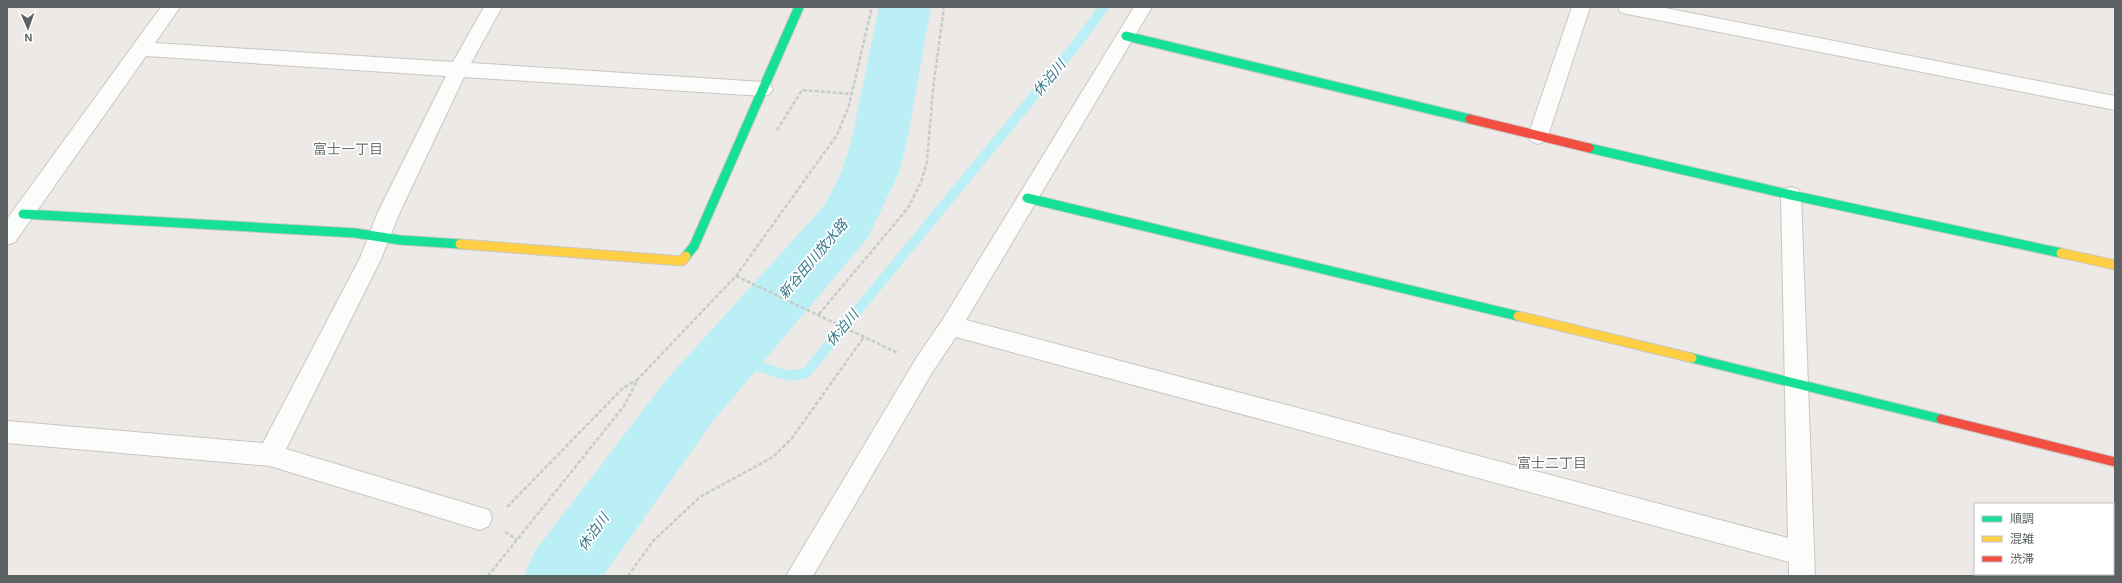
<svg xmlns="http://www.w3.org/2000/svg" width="2122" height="583" font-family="Arial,'Noto Sans JP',sans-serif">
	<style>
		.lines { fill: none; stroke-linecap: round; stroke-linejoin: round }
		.stream { stroke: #baeff6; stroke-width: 10 }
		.river { fill: #baeff6; fill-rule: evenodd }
		.street-casing { stroke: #c8c7c6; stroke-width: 2 }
		.fast-casing { stroke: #c8c7c6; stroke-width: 11 }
		.slow-casing { stroke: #c8c7c6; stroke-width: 11 }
		.jam-casing { stroke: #c8c7c6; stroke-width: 11 }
		.path { stroke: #c8ccc9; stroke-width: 2.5; stroke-dasharray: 4 2; stroke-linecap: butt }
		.street { fill: #fcfcfb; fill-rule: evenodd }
		.fast { stroke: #16e098; stroke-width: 9 }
		.slow { stroke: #ffcf43; stroke-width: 9 }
		.jam { stroke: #f24e42; stroke-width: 9 }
		.labels { text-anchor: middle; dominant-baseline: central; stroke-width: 3.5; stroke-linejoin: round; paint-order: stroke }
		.water-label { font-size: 14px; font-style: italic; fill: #377a8c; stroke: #fff }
		.neighbourhood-label { font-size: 14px; fill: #6d7476; stroke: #fff }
	</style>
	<rect width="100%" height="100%" fill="#ece9e6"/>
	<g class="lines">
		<path class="stream" d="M 728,357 L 790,376 L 806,373 L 1075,46 L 1104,7"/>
		<path class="river" d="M 879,7 L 931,7 L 907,142 L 899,173 L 867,239 L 713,421 L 603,576 L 524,576 L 535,551 L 667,379 L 825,205 L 841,173 L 851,142 Z"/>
		<defs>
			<path id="street" d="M 161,7 L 180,7 L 155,43 L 453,62 L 484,7 L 502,7 L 471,63 L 763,82 L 770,84 L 773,89 L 770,94 L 763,96 L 464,77 L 400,212 L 381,259 L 286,449 L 489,510 L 492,518 L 489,526 L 480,530 L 270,466 L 7,443 L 7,421 L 263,443 L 360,258 L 378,212 L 446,76 L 146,56 L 15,242 L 7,245 L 7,219 Z
				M 1134,7 L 1152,7 L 966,320 L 1788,538 L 1781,195 L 1784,189 L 1791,187 L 1798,189 L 1801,195 L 1815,576 L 1789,576 L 1789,562 L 956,337 L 933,371 L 813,576 L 786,576 L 917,357 L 943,319 Z
				M 1572,7 L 1590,7 L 1548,136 L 1545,141 L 1538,144 L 1531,141 L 1528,136 Z
				M 1618,7 L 1660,7 L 2115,96 L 2115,110 L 1627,14 L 1620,12 Z"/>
			<path id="fast" d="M 1126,36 L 1470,119
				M 1589,148 L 1791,195 L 2061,253
				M 1027,198 L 1518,316
				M 23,214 L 355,233 L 400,240 L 460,244
				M 686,256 L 694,246 L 799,7
				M 1692,358 L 1941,419"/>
			<path id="slow" d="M 460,244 L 682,261 L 686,256
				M 2061,253 L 2115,265
				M 1518,316 L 1692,358"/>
			<path id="jam" d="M 1470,119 L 1589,148
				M 1941,419 L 2115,462"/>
		</defs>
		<use href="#street" class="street-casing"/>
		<use href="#fast" class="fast-casing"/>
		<use href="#slow" class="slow-casing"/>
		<use href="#jam" class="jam-casing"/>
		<path class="path" d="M 777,130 L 802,90 L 852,94
			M 736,276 L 898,353
			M 819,314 L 908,208 L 921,182 L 927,162 L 933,89 L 944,7
			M 507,507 L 623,388 L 637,380
			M 505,532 L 517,540
			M 488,576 L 624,406 L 638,379 L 736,276 L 837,135 L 849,105 L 872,7
			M 628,576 L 653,541 L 700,497 L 773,457 L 792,438 L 864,337"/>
		<use href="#street" class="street"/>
		<use href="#fast" class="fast"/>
		<use href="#slow" class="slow"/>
		<use href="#jam" class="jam"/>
	</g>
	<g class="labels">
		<g class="water-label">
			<text transform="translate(1049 78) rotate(-50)">休泊川</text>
			<text transform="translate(813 259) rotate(-50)">新谷田川放水路</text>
			<text transform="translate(842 328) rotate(-50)">休泊川</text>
			<text transform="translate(593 532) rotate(-54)">休泊川</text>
		</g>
		<g class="neighbourhood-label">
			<text x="348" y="149">富士一丁目</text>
			<text x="1552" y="463">富士二丁目</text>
		</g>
	</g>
	<rect width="2122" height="583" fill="none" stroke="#5c6264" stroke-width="16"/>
	<rect x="1974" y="503" width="140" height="72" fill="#ffffff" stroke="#bec0c1"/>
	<rect x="1982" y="516" width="20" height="6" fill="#16e098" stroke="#bec0c1"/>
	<text x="2010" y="523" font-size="12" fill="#5c6264">順調</text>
	<rect x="1982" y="536" width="20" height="6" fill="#ffcf43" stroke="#bec0c1"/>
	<text x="2010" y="543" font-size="12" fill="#5c6264">混雑</text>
	<rect x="1982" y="556" width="20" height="6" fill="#f24e42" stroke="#bec0c1"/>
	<text x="2010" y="563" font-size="12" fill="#5c6264">渋滞</text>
	<g transform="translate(28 28) rotate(178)" stroke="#ffffff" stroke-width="3" paint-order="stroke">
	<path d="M0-3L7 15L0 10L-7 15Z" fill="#5c6264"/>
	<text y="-6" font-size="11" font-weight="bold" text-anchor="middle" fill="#5c6264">N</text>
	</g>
</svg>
